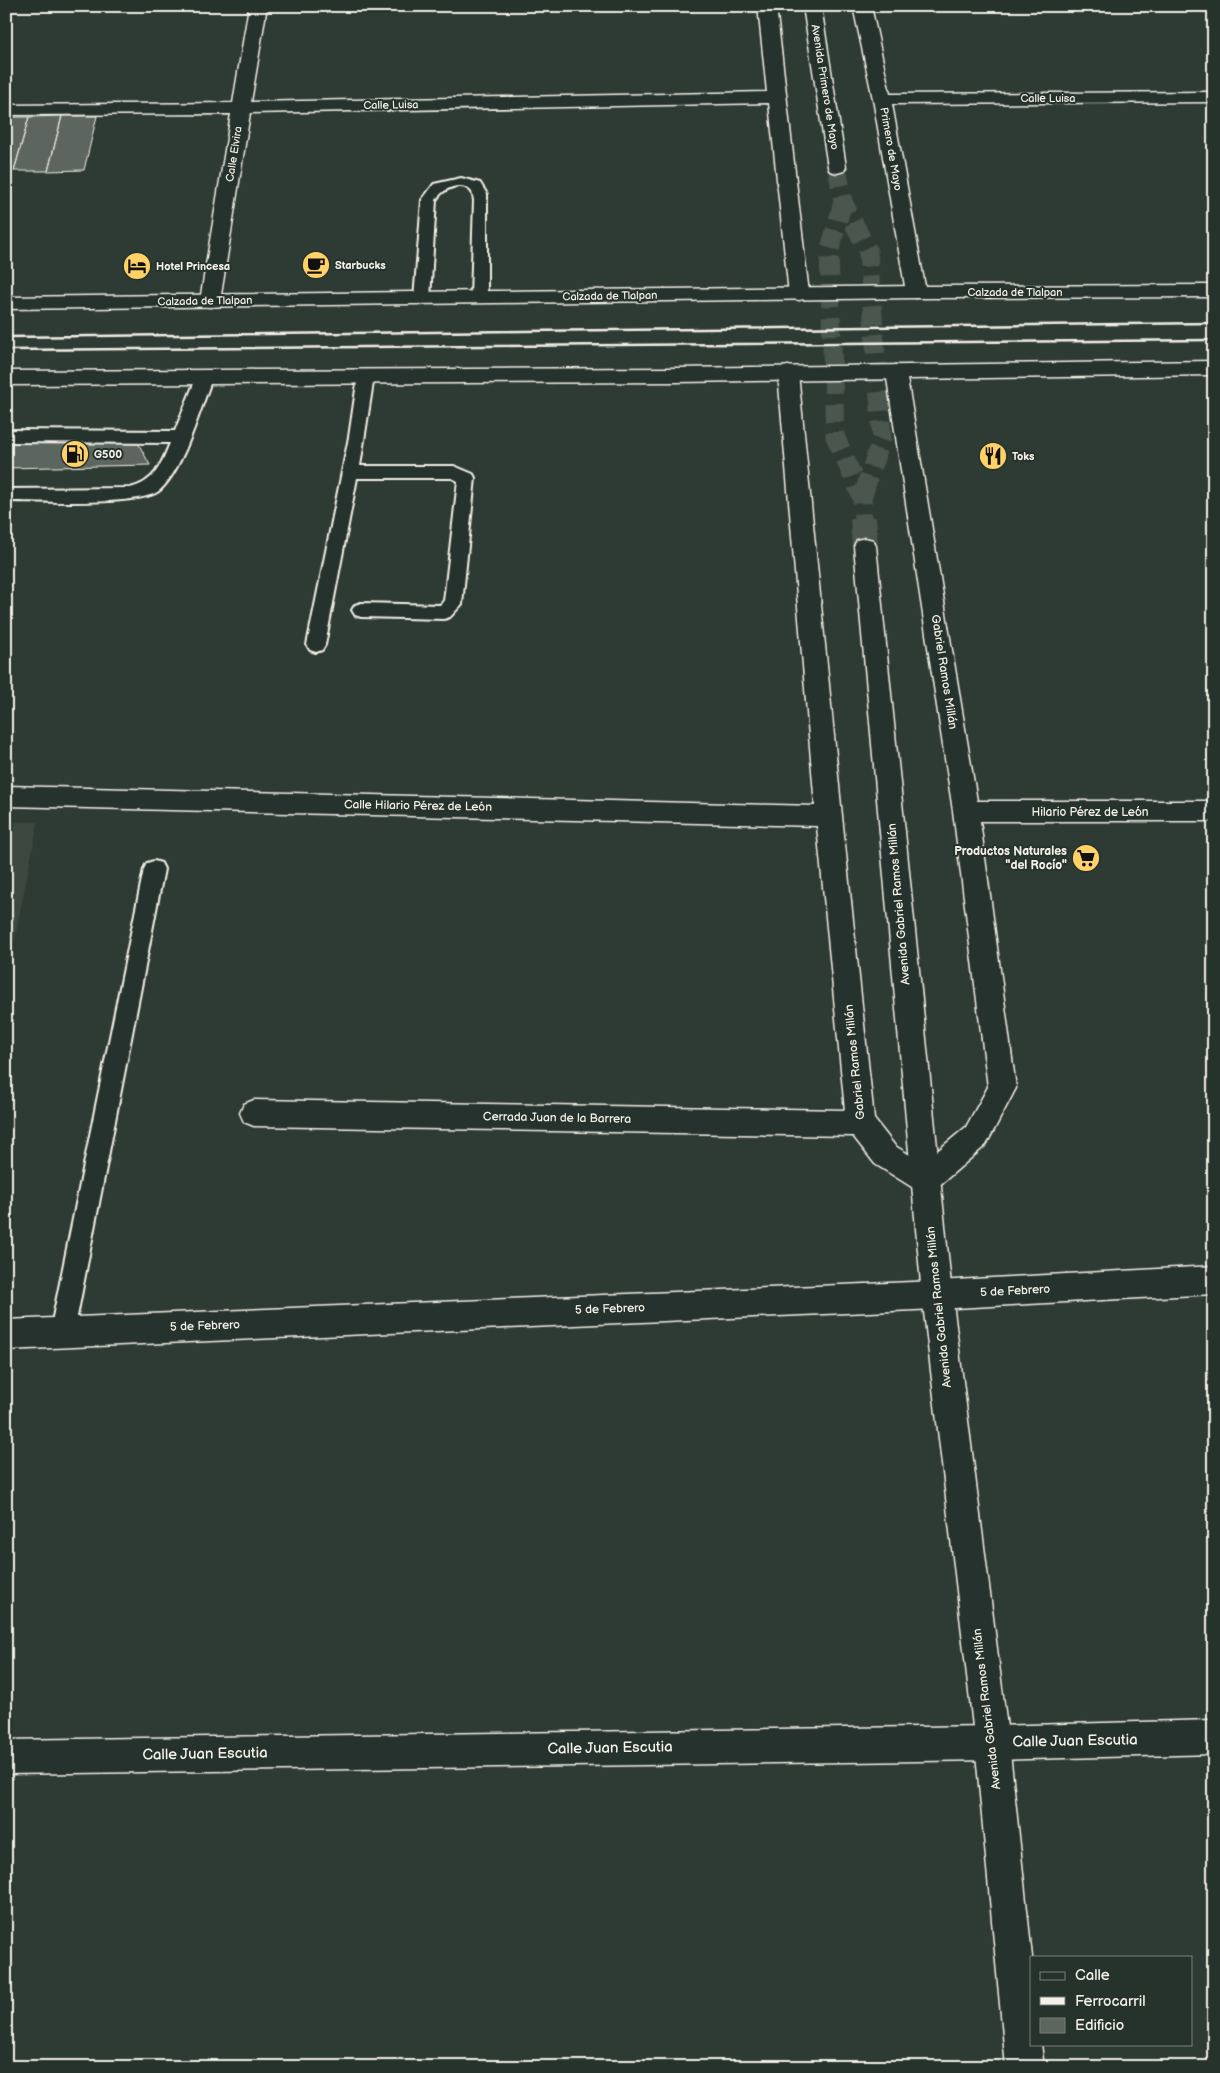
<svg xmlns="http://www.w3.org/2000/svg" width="1220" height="2073" font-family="'Balsamiq Sans',sans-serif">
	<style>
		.built { fill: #3c4841 }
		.building { fill: #5c655e; stroke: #f4f1e8 }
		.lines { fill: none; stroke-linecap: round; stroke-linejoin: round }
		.primary-tunnel-far1 { stroke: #4c564f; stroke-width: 19; stroke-dasharray: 19 10; stroke-linecap: butt }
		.primary-tunnel { stroke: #4c564f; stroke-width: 26; stroke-dasharray: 26 12; stroke-linecap: butt }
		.service-casing { stroke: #f4f1e8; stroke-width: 4 }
		.minor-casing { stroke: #f4f1e8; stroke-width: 3 }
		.primary-casing { stroke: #f4f1e8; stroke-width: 3 }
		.trunk-casing { stroke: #f4f1e8; stroke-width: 3 }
		.service { fill: #26332d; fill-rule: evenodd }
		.minor { fill: #26332d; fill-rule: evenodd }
		.primary { fill: #26332d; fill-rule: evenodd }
		.trunk { fill: #26332d; fill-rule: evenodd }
		.rail { stroke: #f4f1e8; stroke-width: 2.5 }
		.labels { text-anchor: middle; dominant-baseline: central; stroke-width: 4; stroke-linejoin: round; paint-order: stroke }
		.far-street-label { font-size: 11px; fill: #f4f1e8; stroke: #26332d }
		.far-poi-label { font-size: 11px; font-weight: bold; fill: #f4f1e8; stroke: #26332d; text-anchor: start }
		.street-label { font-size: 12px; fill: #f4f1e8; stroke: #26332d }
		.poi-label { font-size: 12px; font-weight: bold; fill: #f4f1e8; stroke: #26332d; text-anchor: end }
		.near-street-label { font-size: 15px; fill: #f4f1e8; stroke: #26332d }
	</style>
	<rect width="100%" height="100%" fill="#2e3b34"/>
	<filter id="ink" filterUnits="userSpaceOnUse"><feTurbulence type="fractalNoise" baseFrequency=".02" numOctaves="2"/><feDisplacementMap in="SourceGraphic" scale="10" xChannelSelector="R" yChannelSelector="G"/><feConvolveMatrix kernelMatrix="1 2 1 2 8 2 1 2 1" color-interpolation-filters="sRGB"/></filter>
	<g filter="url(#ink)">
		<path class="built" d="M 6,822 L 38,822 L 6,982 Z"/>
		<path class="building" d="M 62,116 L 48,171 L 14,171 L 29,117 Z
			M 62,116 L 97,116 L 84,170 L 48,171 Z
			M 6,117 L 29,117 L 14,171 L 6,171 Z
			M 137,441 L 150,465 L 6,468 L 6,443 Z"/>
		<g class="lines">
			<path class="primary-tunnel-far1" d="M 837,167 L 843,202 L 868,251 L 882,437 L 862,498
				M 843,202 L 829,253 L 835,436 L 862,498 L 863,519"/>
			<path class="primary-tunnel" d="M 863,518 L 865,546"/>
			<defs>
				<path id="service" d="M 461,178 L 480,183 L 487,194 L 487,298 L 484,301 L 474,301 L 471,298 L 474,200 L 472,192 C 462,180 443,188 436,200 L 430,299 L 428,302 L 416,302 L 414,299 L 422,200 L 434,184 Z
					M 205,371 L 211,372 L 213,376 C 201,406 184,468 160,490 C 142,507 35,501 6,501 L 6,489 L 130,488 C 155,482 161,465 170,443 L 6,442 L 6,430 L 175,431 L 197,376 L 199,372 Z
					M 366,371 L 372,372 L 374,376 L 360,466 L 454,466 L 473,474 L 475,478 L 462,604 L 450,617 L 444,619 L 361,617 L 355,615 L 352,610 L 355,605 L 361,603 L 440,605 L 444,601 L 458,481 L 452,478 L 357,478 L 325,645 L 322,650 L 316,652 L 310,650 L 307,645 L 349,437 L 358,376 L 360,372 Z
					M 154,861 L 161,863 L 164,869 L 74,1332 L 70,1340 L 62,1343 L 54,1340 L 50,1332 L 144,869 L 147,863 Z"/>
				<path id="minor" d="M 249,6 L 267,6 L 251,102 L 767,92 L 758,6 L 776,6 L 809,294 L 806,298 L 799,300 L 792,298 L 789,294 L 769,103 L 250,113 L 220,301 L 217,306 L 210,307 L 203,306 L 200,301 L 231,114 L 6,115 L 6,105 L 233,103 Z
					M 853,6 L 871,6 L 890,94 L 1214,92 L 1214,102 L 892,104 L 926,292 L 923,296 L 916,298 L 909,296 L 906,292 L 873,99 Z
					M 896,365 L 903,367 L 906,372 L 977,801 L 1214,801 L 1214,821 L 980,821 L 1016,1088 L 986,1145 L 935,1189 L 925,1193 L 915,1189 L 875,1164 L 853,1136 L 254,1126 L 244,1122 L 240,1113 L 244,1104 L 254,1100 L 845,1110 L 817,826 L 6,806 L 6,786 L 815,806 L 778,373 L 781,368 L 788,366 L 795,368 L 798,373 L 842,816 L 874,1119 L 895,1146 L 923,1163 L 966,1127 L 988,1087 L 953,811 L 886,372 L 889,367 Z
					M 1214,1266 L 1214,1294 L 937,1309 L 6,1350 L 6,1320 L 937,1281 Z
					M 1214,1720 L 1214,1754 L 992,1760 L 6,1774 L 6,1740 L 992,1726 Z"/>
				<path id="primary" d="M 803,6 L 821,6 L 846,167 L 844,171 L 837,173 L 830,171 L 828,167 Z
					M 865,538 L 873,540 L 876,546 L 952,1295 L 1009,1743 L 1032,1957 L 1031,2044 L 1041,2044 L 1044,2067 L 1006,2067 L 975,1743 L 922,1295 L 854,546 L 857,540 Z"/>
				<path id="trunk" d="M 1214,285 L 1214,297 L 916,298 L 6,309 L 6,297 L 916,286 Z
					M 1214,361 L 1214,375 L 676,382 L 6,385 L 6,371 L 676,368 Z"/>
			</defs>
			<use href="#service" class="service-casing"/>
			<use href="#minor" class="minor-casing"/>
			<use href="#primary" class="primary-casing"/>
			<use href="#trunk" class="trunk-casing"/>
			<use href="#service" class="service"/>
			<use href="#minor" class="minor"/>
			<use href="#primary" class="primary"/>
			<use href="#trunk" class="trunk"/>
			<path class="rail" d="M 6,337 L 1214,323
				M 6,350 L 1214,340"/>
		</g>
	</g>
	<defs>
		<symbol id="cafe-disc" viewBox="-11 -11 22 22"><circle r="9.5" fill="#ffd166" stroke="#26332d"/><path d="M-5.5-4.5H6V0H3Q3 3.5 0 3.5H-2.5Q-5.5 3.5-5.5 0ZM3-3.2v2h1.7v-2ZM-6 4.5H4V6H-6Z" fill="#111"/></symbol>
		<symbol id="hotel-disc" viewBox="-11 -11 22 22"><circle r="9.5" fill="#ffd166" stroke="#26332d"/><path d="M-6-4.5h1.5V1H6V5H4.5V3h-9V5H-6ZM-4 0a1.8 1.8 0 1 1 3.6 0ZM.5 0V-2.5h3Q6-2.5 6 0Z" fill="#111"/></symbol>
		<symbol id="fuel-disc" viewBox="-11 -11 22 22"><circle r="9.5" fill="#ffd166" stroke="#26332d"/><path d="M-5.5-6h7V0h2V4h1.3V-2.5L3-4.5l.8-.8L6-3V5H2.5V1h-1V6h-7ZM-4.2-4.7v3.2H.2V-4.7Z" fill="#111"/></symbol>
		<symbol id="restaurant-disc" viewBox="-11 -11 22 22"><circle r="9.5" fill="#ffd166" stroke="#26332d"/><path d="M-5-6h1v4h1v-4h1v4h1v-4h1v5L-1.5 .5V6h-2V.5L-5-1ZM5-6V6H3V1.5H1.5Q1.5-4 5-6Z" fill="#111"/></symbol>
		<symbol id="supermarket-disc" viewBox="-11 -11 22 22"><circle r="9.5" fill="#ffd166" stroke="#26332d"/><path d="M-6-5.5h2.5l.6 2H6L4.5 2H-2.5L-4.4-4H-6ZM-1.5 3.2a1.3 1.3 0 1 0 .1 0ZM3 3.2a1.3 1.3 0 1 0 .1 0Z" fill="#111"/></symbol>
	</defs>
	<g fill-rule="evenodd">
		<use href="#cafe-disc" x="300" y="249" width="32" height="32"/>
		<use href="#hotel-disc" x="121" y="250" width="32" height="32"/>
		<use href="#fuel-disc" x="59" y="438" width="32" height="32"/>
		<use href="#restaurant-disc" x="977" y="440" width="32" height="32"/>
		<use href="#supermarket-disc" x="1070" y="842" width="32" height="32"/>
	</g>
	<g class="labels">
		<g class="far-street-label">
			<text transform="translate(825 87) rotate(81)">Avenida Primero de Mayo</text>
			<text x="1048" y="98">Calle Luisa</text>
			<text transform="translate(391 105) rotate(-1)">Calle Luisa</text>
			<text transform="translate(891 149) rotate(80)">Primero de Mayo</text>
			<text transform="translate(234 154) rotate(-81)">Calle Elvira</text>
			<text x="1015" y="292">Calzada de Tlalpan</text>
			<text transform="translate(610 296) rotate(-1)">Calzada de Tlalpan</text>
			<text transform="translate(205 301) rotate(-1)">Calzada de Tlalpan</text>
		</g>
		<g class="far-poi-label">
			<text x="335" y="265">Starbucks</text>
			<text x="156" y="266">Hotel Princesa</text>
			<text x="94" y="454">G500</text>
			<text x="1012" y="456">Toks</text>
		</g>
		<g class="street-label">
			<text transform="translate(944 672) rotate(81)">Gabriel Ramos Millán</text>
			<text transform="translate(418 806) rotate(1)">Calle Hilario Pérez de León</text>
			<text x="1090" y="812">Hilario Pérez de León</text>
			<text transform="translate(899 904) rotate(-95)">Avenida Gabriel Ramos Millán</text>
			<text transform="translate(855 1062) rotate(-96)">Gabriel Ramos Millán</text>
			<text transform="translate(557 1118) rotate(1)">Cerrada Juan de la Barrera</text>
			<text transform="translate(1015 1291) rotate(-3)">5 de Febrero</text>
			<text transform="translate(939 1307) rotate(-96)">Avenida Gabriel Ramos Millán</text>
			<text transform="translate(610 1309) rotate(-2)">5 de Febrero</text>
			<text transform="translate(205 1326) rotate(-2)">5 de Febrero</text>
			<text transform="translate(987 1709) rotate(-97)">Avenida Gabriel Ramos Millán</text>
		</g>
		<g class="poi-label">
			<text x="1067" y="851">Productos Naturales<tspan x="1067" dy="14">"del Rocío"</tspan></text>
		</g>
		<g class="near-street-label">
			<text transform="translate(1075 1741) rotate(-1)">Calle Juan Escutia</text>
			<text transform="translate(610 1748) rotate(-1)">Calle Juan Escutia</text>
			<text transform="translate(205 1754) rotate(-1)">Calle Juan Escutia</text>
		</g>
	</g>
	<rect width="1220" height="2073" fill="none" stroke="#26332d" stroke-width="25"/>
	<rect x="12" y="12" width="1195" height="2048" fill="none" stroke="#f4f1e8" stroke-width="2" filter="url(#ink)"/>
	<rect x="1030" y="1956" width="162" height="90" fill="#26332d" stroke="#787f78"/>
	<rect x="1040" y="1972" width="25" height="8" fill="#26332d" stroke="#787f78"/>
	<text x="1075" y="1980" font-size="15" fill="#f4f1e8">Calle</text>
	<rect x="1040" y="1997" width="25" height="8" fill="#f4f1e8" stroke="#787f78"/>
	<text x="1075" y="2006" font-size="15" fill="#f4f1e8">Ferrocarril</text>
	<rect x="1040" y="2018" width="25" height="15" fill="#5c655e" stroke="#787f78"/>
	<text x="1075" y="2030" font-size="15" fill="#f4f1e8">Edificio</text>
</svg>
